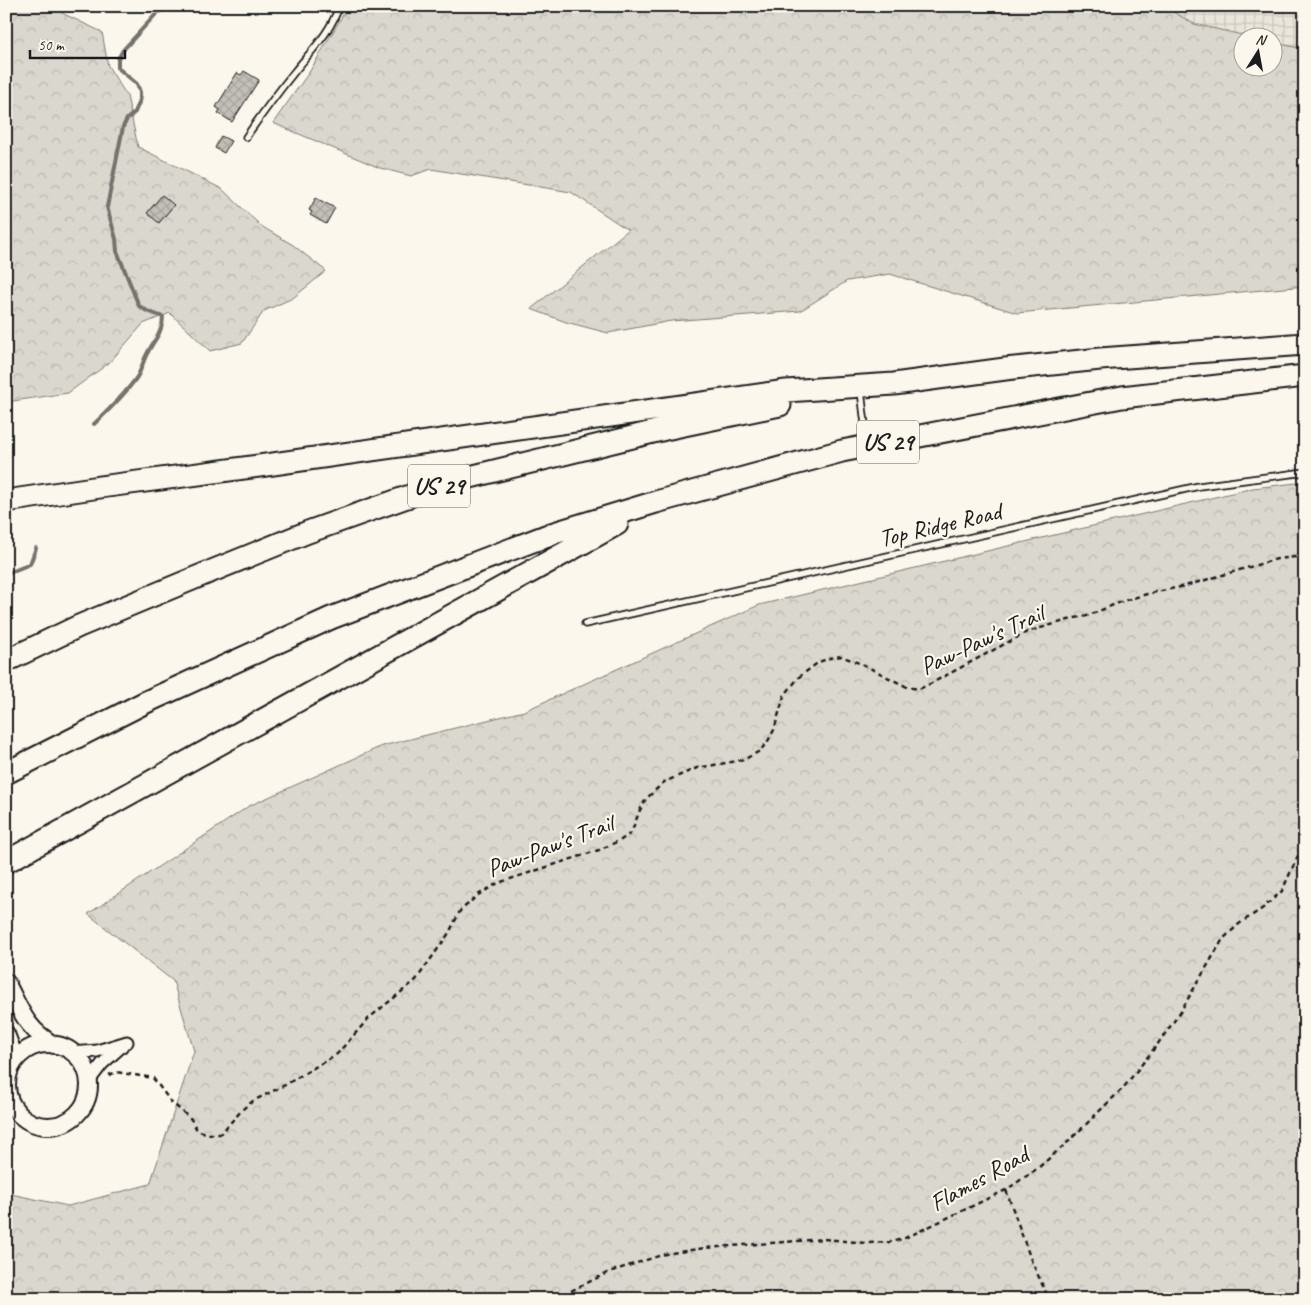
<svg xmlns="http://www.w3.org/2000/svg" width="1311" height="1305" font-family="Caveat,sans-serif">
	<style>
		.industrial { fill: url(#industrial-grid) }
		.forest { fill: url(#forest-crowns); stroke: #7b7a75 }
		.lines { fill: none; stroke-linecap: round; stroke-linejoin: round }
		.stream { stroke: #74726e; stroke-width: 4 }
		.building { fill: url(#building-cross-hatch); stroke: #1c1c1c }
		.lane-casing { stroke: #1c1c1c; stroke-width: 9 }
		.street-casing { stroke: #1c1c1c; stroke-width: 15 }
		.secondary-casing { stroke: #1c1c1c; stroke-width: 20 }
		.highway-casing { stroke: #1c1c1c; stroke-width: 25 }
		.path { stroke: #1c1c1c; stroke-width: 2.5; stroke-dasharray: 5 4; stroke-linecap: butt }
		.lane { stroke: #fbf7ec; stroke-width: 5.5 }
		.street { stroke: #fbf7ec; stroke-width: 11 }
		.secondary { stroke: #fbf7ec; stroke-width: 16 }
		.highway { stroke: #fbf7ec; stroke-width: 21 }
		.labels { text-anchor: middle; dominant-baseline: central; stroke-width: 4.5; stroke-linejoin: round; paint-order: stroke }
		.shield { fill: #fbf7ec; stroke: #5f5e5a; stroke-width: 1 }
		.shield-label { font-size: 24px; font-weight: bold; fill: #1c1c1c }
		.street-label { font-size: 25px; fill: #1c1c1c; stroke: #fbf7ec }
	</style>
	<defs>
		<pattern id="industrial-grid" width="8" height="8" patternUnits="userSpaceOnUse" patternTransform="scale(1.25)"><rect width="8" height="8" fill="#eae6dc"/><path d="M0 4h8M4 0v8" fill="none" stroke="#c8c5bc"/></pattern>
		<pattern id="forest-crowns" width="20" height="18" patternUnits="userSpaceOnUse" patternTransform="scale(1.25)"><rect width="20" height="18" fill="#dad7ce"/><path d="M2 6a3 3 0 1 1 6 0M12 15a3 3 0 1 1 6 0" fill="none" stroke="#bab8b0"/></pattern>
		<pattern id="building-cross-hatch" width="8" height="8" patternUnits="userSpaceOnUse" patternTransform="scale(1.25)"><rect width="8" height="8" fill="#c3c0b8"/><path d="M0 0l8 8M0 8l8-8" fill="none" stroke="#a7a49e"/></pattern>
	</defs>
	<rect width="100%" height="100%" fill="#fbf7ec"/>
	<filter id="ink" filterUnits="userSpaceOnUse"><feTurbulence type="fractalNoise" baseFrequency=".02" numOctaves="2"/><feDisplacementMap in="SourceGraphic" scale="10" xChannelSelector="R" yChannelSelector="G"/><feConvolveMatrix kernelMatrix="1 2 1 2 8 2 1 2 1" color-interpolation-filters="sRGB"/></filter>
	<g filter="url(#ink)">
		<path class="industrial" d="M 1163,6 L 1305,6 L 1305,49 L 1274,43 L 1274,38 L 1251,37 L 1194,24 Z"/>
		<path class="forest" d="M 6,6 L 52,6 L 64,14 L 102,32 L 108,66 L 127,96 L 138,147 L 222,189 L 261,226 L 293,245 L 326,271 L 293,298 L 264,311 L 242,343 L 210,351 L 170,313 L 143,324 L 109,363 L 68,393 L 6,402 Z
			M 348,6 L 1163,6 L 1194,24 L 1251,37 L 1244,38 L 1244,68 L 1274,68 L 1274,43 L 1305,49 L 1305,286 L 1017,313 L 890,274 L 847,281 L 800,311 L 671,321 L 608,333 L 566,322 L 531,309 L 628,230 L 571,192 L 431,169 L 411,176 L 380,168 L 273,123 L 310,71 Z
			M 1305,482 L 1305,1299 L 6,1299 L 6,1193 L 68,1206 L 150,1184 L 194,1051 L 173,981 L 88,914 L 249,806 L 382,746 L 524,711 L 759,605 L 1253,488 Z"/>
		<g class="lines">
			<path class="stream" d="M 94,424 C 109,410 125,394 137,377 C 142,369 143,360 148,352 C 154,340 163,332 163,317 L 147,311 L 139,306 L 117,251 L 116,239 L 107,207 L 123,127 L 127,119 L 135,112 L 140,100 L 140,92 L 137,84 L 118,68 L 118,59 L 123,50 L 157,13 L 167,8 L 191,9 L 199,6
				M 6,574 L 30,564 L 36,548"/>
		</g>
		<path class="building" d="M 244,71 L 259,80 L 232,122 L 218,113 L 220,110 L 216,107 L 237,73 L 241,75 Z
			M 221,136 L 231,141 L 224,153 L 215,148 Z
			M 162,195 L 174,205 L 159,223 L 147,213 Z
			M 316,198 L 335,208 L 326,224 L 310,215 L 312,212 L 309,210 Z"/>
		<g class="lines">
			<defs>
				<path id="lane" d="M 246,137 C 262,114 278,92 295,71 C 312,50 331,32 339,6
					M 861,391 L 867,441
					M 585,624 L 1199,486 L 1305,472"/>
				<path id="street" d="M 72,1053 L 97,1051 L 127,1042
					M 89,1081 L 102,1064 L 122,1046"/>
				<path id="secondary" d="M 6,982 C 21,1010 25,1028 54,1045
					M 6,1034 L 14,1055 L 13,1064
					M7 1085a41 41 0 1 1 82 0a41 41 0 1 1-82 0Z"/>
				<path id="highway" d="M 6,501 L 100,487 L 259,466 L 786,391 L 894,384 L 1005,369 L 1100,359 L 1305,344
					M 6,661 L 79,626 L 202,575 L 308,532 L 421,492 L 470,477 L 665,429 L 780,405
					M 6,773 L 146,702 L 331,618 L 551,534 L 656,502 L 842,451 L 1122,397 L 1305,376
					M 6,862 L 617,524"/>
			</defs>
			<use href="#lane" class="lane-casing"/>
			<use href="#street" class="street-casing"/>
			<use href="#secondary" class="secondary-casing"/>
			<use href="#highway" class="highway-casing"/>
			<path class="path" d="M 109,1075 L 116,1072 L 153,1078 L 171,1102 L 191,1119 L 197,1130 L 208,1134 L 220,1134 L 244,1108 L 253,1101 L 285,1085 L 337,1054 L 369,1018 L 416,980 L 449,933 L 460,911 L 478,895 L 498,883 L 599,850 L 621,840 L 631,833 L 640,810 L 646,799 L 664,782 L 697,768 L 743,760 L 760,751 L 768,741 L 774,730 L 784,696 L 799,677 L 819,662 L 830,658 L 841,656 L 864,665 L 907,687 L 919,689 L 930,684 L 1027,632 L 1075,618 L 1087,616 L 1123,601 L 1147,594 L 1185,586 L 1277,559 L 1305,556
				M 1006,1190 L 1031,1260 L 1049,1299
				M 555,1299 L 609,1272 L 665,1254 L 705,1248 L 824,1239 L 866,1243 L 890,1242 L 903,1239 L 1006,1190 L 1038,1168 L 1068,1142 L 1124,1087 L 1157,1045 L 1179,1014 L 1223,939 L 1239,924 L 1263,908 L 1282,891 L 1305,840"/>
			<use href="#lane" class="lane"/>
			<use href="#street" class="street"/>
			<use href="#secondary" class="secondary"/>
			<use href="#highway" class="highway"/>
		</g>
	</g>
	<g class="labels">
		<g class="shield">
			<rect x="857" y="420.5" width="62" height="43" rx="4"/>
			<rect x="408" y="464.5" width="62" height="43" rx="4"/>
		</g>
		<g class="shield-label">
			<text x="888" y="442">US 29</text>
			<text x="439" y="486">US 29</text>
		</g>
		<g class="street-label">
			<text transform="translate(940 525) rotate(-13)">Top Ridge Road</text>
			<text transform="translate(982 640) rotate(-25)">Paw-Paw's Trail</text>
			<text transform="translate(550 846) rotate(-21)">Paw-Paw's Trail</text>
			<text transform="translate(979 1179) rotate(-29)">Flames Road</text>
		</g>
	</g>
	<rect width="1311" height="1305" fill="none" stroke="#fbf7ec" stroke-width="25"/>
	<rect x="12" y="12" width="1286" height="1280" fill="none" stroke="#1c1c1c" stroke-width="2" filter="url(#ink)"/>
	<g transform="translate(1258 52) rotate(11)"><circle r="24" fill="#fbf7ec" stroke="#a29f99"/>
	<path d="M0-4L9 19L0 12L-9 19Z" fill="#1c1c1c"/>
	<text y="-8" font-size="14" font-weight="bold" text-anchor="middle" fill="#1c1c1c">N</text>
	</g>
	<path d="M30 50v8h95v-8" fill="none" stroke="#1c1c1c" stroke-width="2.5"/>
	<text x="38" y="50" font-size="15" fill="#1c1c1c" stroke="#fbf7ec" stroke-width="4" paint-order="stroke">50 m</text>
</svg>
